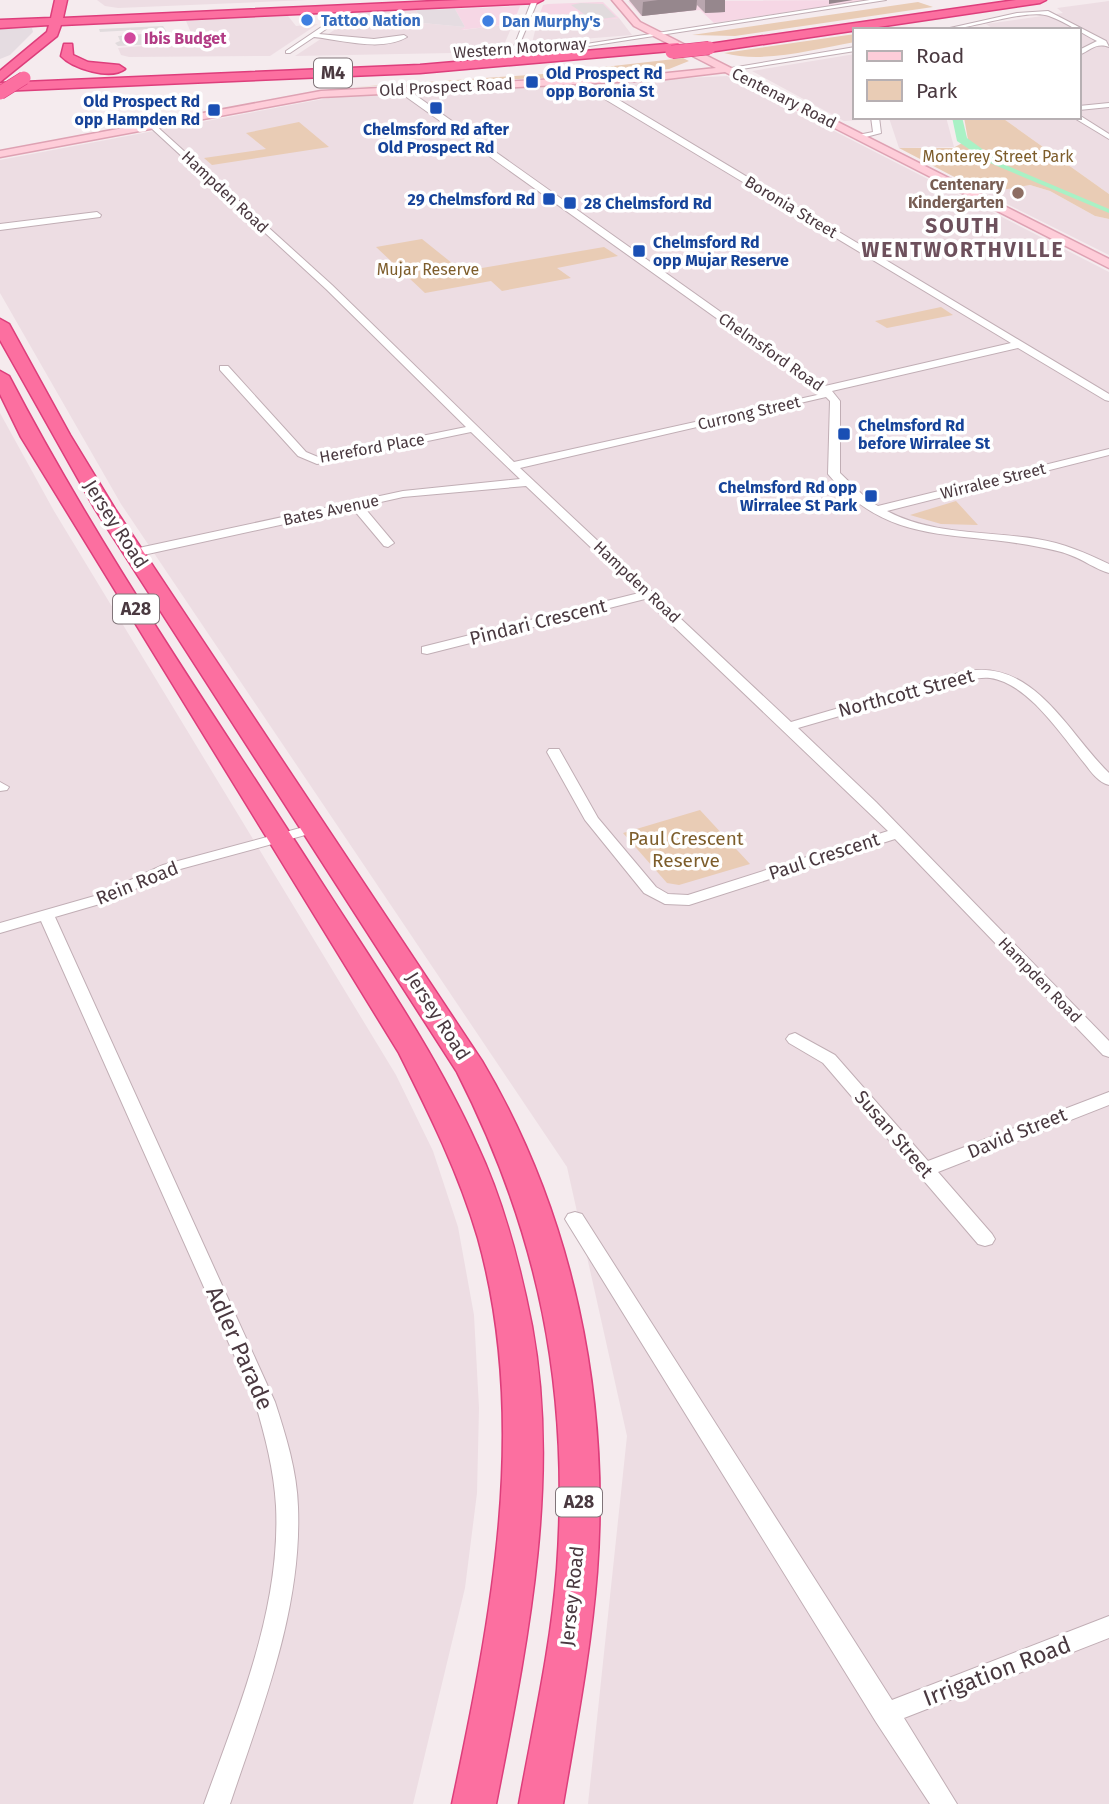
<svg xmlns="http://www.w3.org/2000/svg" width="1109" height="1804" font-family="'Fira Sans',sans-serif">
	<style>
		.residential { fill: #eddde3 }
		.commercial { fill: #f6d7e5 }
		.industrial { fill: #e5dce1 }
		.green { fill: #e9ccb5 }
		.parking { fill: #e1dbdd }
		.water { fill: #a9f1c5 }
		.lines { fill: none; stroke-linecap: round; stroke-linejoin: round }
		.street-casing { stroke: #c1aeb5; stroke-width: 2 }
		.secondary-casing { stroke: #dea2b3; stroke-width: 3 }
		.highway-casing { stroke: #dd3e7b; stroke-width: 3 }
		.street { fill: #fff; fill-rule: evenodd }
		.secondary { fill: #fecdd9; fill-rule: evenodd }
		.highway { fill: #fc6fa0; fill-rule: evenodd }
		.highway-bridge-casing { stroke: #dd3e7b; stroke-width: 14; stroke-linecap: butt }
		.highway-bridge { stroke: #fc6fa0; stroke-width: 13 }
		.wall { fill: #b9a6ae }
		.shaded-wall { fill: #96878d }
		.shop-dot { fill: #3f7fe0; stroke: #fff; stroke-width: 2.5 }
		.hotel-dot { fill: #d1479c; stroke: #fff; stroke-width: 2.5 }
		.transit-dot { fill: #1a4fb4; stroke: #fff; stroke-width: 2.5 }
		.education-dot { fill: #8d6e63; stroke: #fff; stroke-width: 2.5 }
		.labels { text-anchor: middle; dominant-baseline: central; stroke-width: 7; stroke-linejoin: round; paint-order: stroke }
		.far-shop-label { font-size: 16px; font-weight: bold; fill: #366cbe; stroke: #fff; text-anchor: start }
		.far-hotel-label { font-size: 16px; font-weight: bold; fill: #b23c85; stroke: #fff; text-anchor: start }
		.far-street-label { font-size: 16px; fill: #4a3940; stroke: #fff }
		.far-transit-label { font-size: 16px; font-weight: bold; fill: #164399; stroke: #fff; text-anchor: start }
		.far-park-label { font-size: 16px; fill: #7d5d2b; stroke: #fff }
		.far-education-label { font-size: 16px; font-weight: bold; fill: #785e54; stroke: #fff; text-anchor: end }
		.shield { fill: #fff; stroke: #807479; stroke-width: 2 }
		.shield-label { font-size: 18px; font-weight: bold; fill: #4a3940 }
		.street-label { font-size: 19px; fill: #4a3940; stroke: #fff }
		.park-label { font-size: 19px; fill: #7d5d2b; stroke: #fff }
		.far-district-label { font-size: 21px; font-weight: bold; letter-spacing: 2px; fill: #6d505c; stroke: #fff }
		.near-street-label { font-size: 23px; fill: #4a3940; stroke: #fff }
	</style>
	<rect width="100%" height="100%" fill="#f5ebee"/>
	<path class="residential" d="M 97,0 L 308,0 L 118,8 L 105,6 Z
		M 1109,1 L 1109,194 L 1001,117 L 1079,117 L 1079,30 L 995,30 L 986,24 L 1063,13 L 1057,8 Z
		M 416,10 L 422,23 L 465,27 L 462,30 L 513,24 L 503,47 L 452,53 L 295,56 L 360,13 Z
		M 288,16 L 296,26 L 318,24 L 270,56 L 129,57 L 121,55 L 118,48 L 195,42 L 186,21 Z
		M 582,16 L 581,22 L 619,18 L 632,35 L 532,43 L 538,19 Z
		M 855,54 L 855,117 L 946,117 L 954,147 L 899,148 L 889,118 L 844,121 L 752,71 Z
		M 727,76 L 1109,272 L 1109,1804 L 588,1804 L 627,1436 L 567,1167 L 121,504 L 0,293 L 0,160 L 339,96 Z
		M 1030,185 L 1050,191 L 1095,216 L 1109,219 L 1109,255 L 985,193 Z
		M 0,413 L 54,511 L 396,1075 L 433,1151 L 458,1227 L 474,1315 L 479,1408 L 477,1493 L 465,1588 L 413,1804 L 0,1804 Z"/>
	<path class="commercial" d="M 868,0 L 714,23 L 700,10 L 641,16 L 628,1 Z
		M 598,2 L 603,2 L 619,18 L 581,23 L 582,17 L 538,19 L 543,5 L 548,4 Z
		M 520,6 L 513,24 L 460,30 L 465,27 L 455,9 Z"/>
	<path class="industrial" d="M 455,9 L 465,27 L 422,23 L 416,10 Z
		M 32,28 L 33,32 L 10,55 L 0,59 L 0,29 Z"/>
	<path class="green" d="M 918,2 L 933,7 L 735,36 L 692,35 Z
		M 855,34 L 855,42 C 815,49 764,64 724,53 Z
		M 683,58 L 689,61 L 669,69 L 623,74 L 355,87 L 543,74 Z
		M 964,117 L 1001,117 L 1109,194 L 1109,219 L 1095,216 L 1050,191 L 1030,185 L 985,193 L 899,148 L 953,148 L 968,140 Z
		M 299,122 L 329,147 L 212,165 L 204,158 L 266,149 L 246,133 Z
		M 422,239 L 468,276 L 481,273 L 476,269 L 604,247 L 618,256 L 557,268 L 571,278 L 502,291 L 491,281 L 425,293 L 376,247 Z
		M 941,307 L 953,315 L 887,328 L 875,321 Z
		M 956,501 L 978,525 L 941,524 L 910,515 Z
		M 700,810 L 750,864 L 679,885 L 667,883 L 623,833 Z"/>
	<path class="parking" d="M 581,3 L 603,4 L 616,17 L 586,21 L 583,19 L 588,18 L 585,16 L 544,18 L 541,15 L 584,14 L 571,5 Z
		M 163,26 L 174,43 L 118,46 L 115,43 L 120,41 L 118,36 L 155,33 L 152,29 L 100,32 L 99,29 Z"/>
	<path class="water" d="M 952,117 L 962,117 L 967,138 L 1003,164 L 1109,209 L 1109,213 L 990,163 L 957,141 Z"/>
	<g class="lines">
		<defs>
			<path id="street" d="M 532,0 L 538,0 L 518,48 L 513,49 Z
				M 870,0 L 886,0 L 589,46 L 586,44 Z
				M 354,5 L 356,8 L 319,34 L 374,39 L 404,35 L 407,37 C 382,52 342,40 314,37 L 290,53 L 286,53 L 286,51 Z
				M 1048,11 L 1106,41 L 1109,47 C 1096,42 1091,50 1079,55 L 1079,50 L 1097,41 C 1081,33 1068,23 1049,16 C 1027,8 969,30 941,30 L 1017,13 Z
				M 855,47 L 855,51 L 729,71 L 725,69 Z
				M 578,79 L 584,79 L 1109,394 L 1109,401 L 1105,400 L 1018,348 L 832,391 L 840,401 L 840,473 L 868,500 L 878,506 L 1109,449 L 1109,455 L 887,511 C 932,535 987,531 1037,539 C 1063,543 1086,553 1109,564 L 1109,573 C 1095,569 1084,560 1070,555 C 1060,551 1049,549 1039,547 C 957,530 889,547 828,474 L 830,401 L 826,397 L 520,468 L 791,722 L 962,672 C 1033,656 1067,732 1109,773 L 1109,785 C 1099,783 1091,772 1085,764 C 1062,736 1028,683 990,678 C 983,677 975,679 968,679 L 798,728 L 876,802 L 1109,1041 L 1109,1057 L 1103,1055 L 895,839 L 689,905 L 665,904 L 644,893 L 585,820 L 547,752 L 549,749 L 559,749 L 598,818 L 656,887 L 668,894 L 688,895 L 888,831 L 645,599 L 427,654 L 422,653 L 422,647 L 639,593 L 526,486 L 403,497 L 363,506 L 394,543 L 388,547 L 384,546 L 353,509 L 134,557 L 128,553 L 134,549 L 403,491 L 520,479 L 471,432 L 317,464 L 298,456 L 220,370 L 220,366 L 228,366 L 306,452 L 318,457 L 466,427 L 326,289 L 150,127 L 153,123 L 332,285 L 514,462 L 817,395 L 820,392 L 398,91 L 398,87 L 404,87 L 825,386 L 1011,343 L 578,83 Z
				M 1109,103 L 1109,107 L 1079,110 L 1079,106 Z
				M 1079,115 L 1109,134 L 1109,139 L 1076,119 Z
				M 871,117 L 879,117 L 881,133 L 858,139 L 858,135 L 873,132 Z
				M 97,212 L 101,215 L 100,217 L 0,230 L 0,224 Z
				M 0,782 L 9,787 L 7,790 L 0,791 Z
				M 315,824 L 322,828 L 320,831 L 173,871 L 110,901 L 55,917 L 275,1402 C 286,1436 297,1471 298,1507 C 302,1610 262,1708 230,1804 L 204,1804 C 238,1709 281,1609 276,1506 C 274,1470 265,1436 255,1402 L 41,921 L 0,933 L 0,923 L 98,895 L 163,865 Z
				M 795,1033 L 835,1055 L 928,1161 L 1109,1092 L 1109,1105 L 938,1172 L 992,1234 L 995,1239 L 992,1244 L 985,1246 L 978,1244 L 823,1063 L 789,1043 L 786,1039 L 789,1035 Z
				M 575,1212 L 582,1214 L 892,1700 L 1109,1616 L 1109,1638 L 904,1718 L 957,1804 L 930,1804 L 876,1722 L 568,1224 L 565,1219 L 568,1214 Z"/>
			<path id="secondary" d="M 612,0 L 621,0 L 640,22 L 1109,259 L 1109,268 L 725,72 L 658,80 L 321,97 L 0,157 L 0,151 L 321,91 L 658,74 L 716,68 L 634,26 Z"/>
			<path id="highway" d="M 55,0 L 67,0 L 63,18 L 460,0 L 543,0 L 537,3 L 61,25 L 57,36 L 0,82 L 0,71 L 47,32 L 49,25 L 0,28 L 0,20 L 51,18 Z
				M 1016,0 L 1046,0 L 1040,3 L 709,52 L 703,48 L 709,44 Z
				M 678,43 L 684,47 L 682,50 L 420,73 L 0,91 L 0,83 L 420,65 Z
				M 64,44 L 72,44 L 73,55 L 88,62 L 119,65 L 125,69 C 111,80 73,69 61,56 Z
				M 0,319 L 9,324 L 70,435 L 115,509 L 482,1061 C 573,1214 610,1396 597,1572 C 591,1650 576,1727 563,1804 L 519,1804 C 533,1726 551,1648 557,1569 C 570,1388 539,1233 457,1072 L 95,509 L 0,340 Z
				M 0,371 L 9,376 C 100,551 214,714 320,880 C 375,966 435,1051 477,1145 C 504,1202 520,1265 532,1326 C 561,1484 526,1649 496,1804 L 452,1804 C 491,1619 530,1425 478,1238 C 459,1173 429,1113 399,1053 L 21,437 L 0,394 Z"/>
		</defs>
		<use href="#street" class="street-casing"/>
		<use href="#secondary" class="secondary-casing"/>
		<use href="#highway" class="highway-casing"/>
		<use href="#street" class="street"/>
		<use href="#secondary" class="secondary"/>
		<use href="#highway" class="highway"/>
		<defs>
			<path id="highway-bridge" d="M 672,52 L 709,48
				M 0,93 L 24,78"/>
		</defs>
		<use href="#highway-bridge" class="highway-bridge-casing"/>
		<use href="#highway-bridge" class="highway-bridge"/>
	</g>
	<path class="wall" d="M 629,0 L 725,0 L 725,12 L 705,13 L 697,5 L 696,10 L 642,16 Z"/>
	<path class="shaded-wall" d="M 658,0 L 697,0 L 696,10 L 642,16 L 643,2 Z
		M 705,0 L 725,0 L 725,12 L 705,13 Z
		M 829,0 L 853,0 L 829,4 Z"/>
	<g class="shop-dot">
		<circle cx="307" cy="20" r="7"/>
		<circle cx="488" cy="21" r="7"/>
	</g>
	<circle class="hotel-dot" cx="130" cy="38" r="7"/>
	<g class="transit-dot">
		<rect x="525" y="75" width="14" height="14" rx="3.5"/>
		<rect x="429" y="101" width="14" height="14" rx="3.5"/>
		<rect x="207" y="103" width="14" height="14" rx="3.5"/>
		<rect x="542" y="192" width="14" height="14" rx="3.5"/>
		<rect x="563" y="196" width="14" height="14" rx="3.5"/>
		<rect x="632" y="244" width="14" height="14" rx="3.5"/>
		<rect x="837" y="427" width="14" height="14" rx="3.5"/>
		<rect x="864" y="489" width="14" height="14" rx="3.5"/>
	</g>
	<circle class="education-dot" cx="1018" cy="193" r="7"/>
	<g class="labels">
		<g class="far-shop-label">
			<text x="321" y="20">Tattoo Nation</text>
			<text x="502" y="21">Dan Murphy's</text>
		</g>
		<g class="far-hotel-label">
			<text x="144" y="38">Ibis Budget</text>
		</g>
		<g class="far-street-label">
			<text transform="translate(520 48) rotate(-4)">Western Motorway</text>
			<text transform="translate(446 87) rotate(-3)">Old Prospect Road</text>
			<text transform="translate(784 98) rotate(27)">Centenary Road</text>
			<text transform="translate(225 192) rotate(43)">Hampden Road</text>
			<text transform="translate(791 207) rotate(31)">Boronia Street</text>
			<text transform="translate(771 352) rotate(35)">Chelmsford Road</text>
			<text transform="translate(749 413) rotate(-13)">Currong Street</text>
			<text transform="translate(372 448) rotate(-10)">Hereford Place</text>
			<text transform="translate(993 481) rotate(-14)">Wirralee Street</text>
			<text transform="translate(331 510) rotate(-12)">Bates Avenue</text>
			<text transform="translate(637 582) rotate(43)">Hampden Road</text>
			<text transform="translate(1040 980) rotate(46)">Hampden Road</text>
		</g>
		<g class="far-transit-label">
			<text x="546" y="73">Old Prospect Rd<tspan x="546" dy="18">opp Boronia St</tspan></text>
			<text x="200" y="101" text-anchor="end">Old Prospect Rd<tspan x="200" dy="18">opp Hampden Rd</tspan></text>
			<text x="436" y="129" text-anchor="middle">Chelmsford Rd after<tspan x="436" dy="18">Old Prospect Rd</tspan></text>
			<text x="535" y="199" text-anchor="end">29 Chelmsford Rd</text>
			<text x="584" y="203">28 Chelmsford Rd</text>
			<text x="653" y="242">Chelmsford Rd<tspan x="653" dy="18">opp Mujar Reserve</tspan></text>
			<text x="858" y="425">Chelmsford Rd<tspan x="858" dy="18">before Wirralee St</tspan></text>
			<text x="857" y="487" text-anchor="end">Chelmsford Rd opp<tspan x="857" dy="18">Wirralee St Park</tspan></text>
		</g>
		<g class="far-park-label">
			<text x="998" y="156">Monterey Street Park</text>
			<text x="428" y="269">Mujar Reserve</text>
		</g>
		<g class="far-education-label">
			<text x="1004" y="184">Centenary<tspan x="1004" dy="18">Kindergarten</tspan></text>
		</g>
		<g class="shield">
			<rect x="314" y="58.5" width="38" height="29" rx="5"/>
			<rect x="113" y="594.5" width="46" height="29" rx="5"/>
			<rect x="556" y="1487.5" width="46" height="29" rx="5"/>
		</g>
		<g class="shield-label">
			<text x="333" y="73">M4</text>
			<text x="136" y="609">A28</text>
			<text x="579" y="1502">A28</text>
		</g>
		<g class="street-label">
			<text transform="translate(116 524) rotate(57)">Jersey Road</text>
			<text transform="translate(538 622) rotate(-14)">Pindari Crescent</text>
			<text transform="translate(906 693) rotate(-15)">Northcott Street</text>
			<text transform="translate(824 856) rotate(-18)">Paul Crescent</text>
			<text transform="translate(137 883) rotate(-22)">Rein Road</text>
			<text transform="translate(438 1016) rotate(57)">Jersey Road</text>
			<text transform="translate(1017 1133) rotate(-22)">David Street</text>
			<text transform="translate(894 1134) rotate(49)">Susan Street</text>
			<text transform="translate(572 1596) rotate(-84)">Jersey Road</text>
		</g>
		<g class="park-label">
			<text x="686" y="838">Paul Crescent<tspan x="686" dy="22">Reserve</tspan></text>
		</g>
		<g class="far-district-label">
			<text x="963" y="226">SOUTH<tspan x="963" dy="24">WENTWORTHVILLE</tspan></text>
		</g>
		<g class="near-street-label">
			<text transform="translate(240 1348) rotate(66)">Adler Parade</text>
			<text transform="translate(997 1671) rotate(-21)">Irrigation Road</text>
		</g>
	</g>
	<rect x="853" y="28" width="228" height="91" fill="#ffffff" stroke="#b7b0b3" stroke-width="2"/>
	<rect x="867" y="51" width="35" height="10" fill="#fecdd9" stroke="#b7b0b3" stroke-width="2"/>
	<text x="916" y="63" font-size="21" fill="#4a3940">Road</text>
	<rect x="867" y="80" width="35" height="21" fill="#e9ccb5" stroke="#b7b0b3" stroke-width="2"/>
	<text x="916" y="98" font-size="21" fill="#4a3940">Park</text>
</svg>
